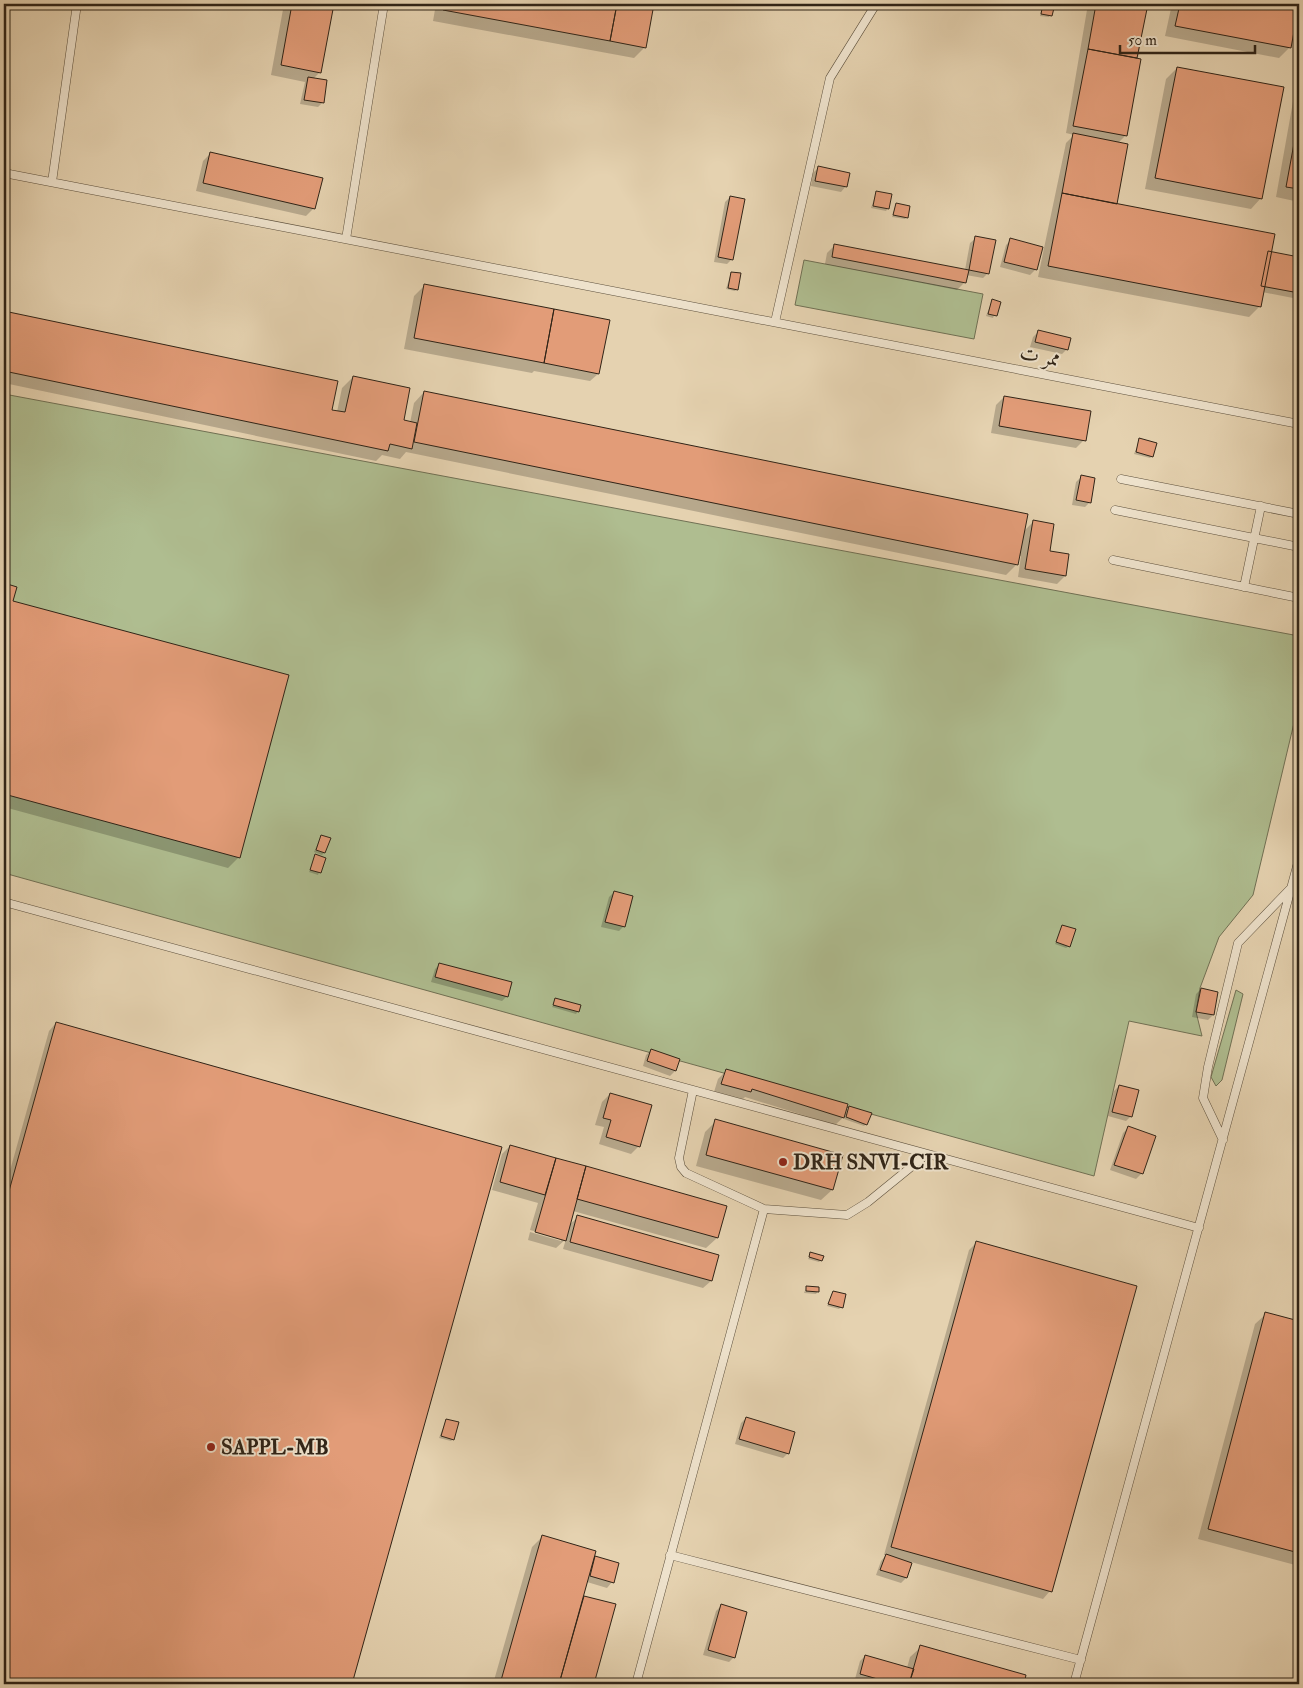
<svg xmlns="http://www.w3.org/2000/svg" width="1303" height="1688" font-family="'IM FELL Double Pica',Amiri,serif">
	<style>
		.green { fill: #afbd90; stroke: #707054 }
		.shadow { fill: #0003 }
		.building { fill: #e29c78; stroke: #302417 }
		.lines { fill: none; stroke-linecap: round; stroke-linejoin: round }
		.lane-casing { stroke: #5d503d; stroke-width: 9 }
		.lane { stroke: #eee2cc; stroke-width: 8 }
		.poi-dot { fill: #8f2418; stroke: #eee2cc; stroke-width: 2 }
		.labels { text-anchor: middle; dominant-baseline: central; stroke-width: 4; stroke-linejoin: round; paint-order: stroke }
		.street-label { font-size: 21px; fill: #302417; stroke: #eee2cc }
		.poi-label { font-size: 21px; font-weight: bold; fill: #302417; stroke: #eee2cc; text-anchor: start }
	</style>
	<rect width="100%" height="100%" fill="#e5d2b0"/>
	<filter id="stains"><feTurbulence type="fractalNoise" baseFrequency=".004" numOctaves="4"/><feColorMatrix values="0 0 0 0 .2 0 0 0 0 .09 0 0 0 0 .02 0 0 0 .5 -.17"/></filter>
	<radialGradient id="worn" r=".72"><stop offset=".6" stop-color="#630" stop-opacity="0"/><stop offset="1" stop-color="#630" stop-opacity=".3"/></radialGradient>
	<path class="green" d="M 804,260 L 983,294 L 974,339 L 795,305 Z
		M 4,394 L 1299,636 L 1299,702 L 1253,895 L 1219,937 L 1200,988 L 1196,1012 L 1202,1036 L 1129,1021 L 1094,1176 L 4,873 Z
		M 1236,990 L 1243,994 L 1222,1080 L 1216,1086 L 1211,1077 Z"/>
	<path class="shadow" d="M 284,4 L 333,4 L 320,72 L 313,79 L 323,102 L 318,107 L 300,104 L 305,82 L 271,75 Z
		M 436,4 L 653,4 L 645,47 L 634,58 L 433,21 Z
		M 1042,4 L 1053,4 L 1049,17 L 1040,16 Z
		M 1088,4 L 1147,4 L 1125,136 L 1118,143 L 1116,205 L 1270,252 L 1299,258 L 1299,285 L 1298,293 L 1293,298 L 1262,292 L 1260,306 L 1249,317 L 1038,277 L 1066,143 L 1074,135 L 1066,133 Z
		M 1172,4 L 1298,4 L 1290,47 L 1279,58 L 1165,36 Z
		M 1177,68 L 1261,198 L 1251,209 L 1145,189 L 1166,79 Z
		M 1299,68 L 1299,202 L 1276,197 Z
		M 211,153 L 314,208 L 306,216 L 196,191 L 203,161 Z
		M 818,168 L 846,186 L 841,192 L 811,186 L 813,173 Z
		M 876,193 L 888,208 L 886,211 L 871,208 Z
		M 730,197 L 732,259 L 727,264 L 714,262 L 725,202 Z
		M 896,204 L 907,217 L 905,219 L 892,217 Z
		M 976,238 L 988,273 L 983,278 L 966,275 L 965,282 L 957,290 L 825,264 L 827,253 L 835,245 L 965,270 L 970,243 Z
		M 1011,240 L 1041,247 L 1035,270 L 1030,275 L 1000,267 L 1006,245 Z
		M 731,273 L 737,289 L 735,291 L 726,289 Z
		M 425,285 L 598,374 L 590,381 L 534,371 L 532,373 L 404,349 L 414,296 Z
		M 992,301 L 999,303 L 993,318 L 986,316 Z
		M 4,313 L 337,382 L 331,411 L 337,412 L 342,388 L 353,377 L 402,421 L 410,423 L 414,403 L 424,392 L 1024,531 L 1033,522 L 1049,552 L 1065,576 L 1057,584 L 1018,577 L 1021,556 L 1019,556 L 1017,564 L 1006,575 L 406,452 L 400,459 L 382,455 L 376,461 L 4,383 Z
		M 1038,332 L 1067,349 L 1062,354 L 1030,347 L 1033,337 Z
		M 1004,397 L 1084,440 L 1076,448 L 991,433 L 996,405 Z
		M 1140,440 L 1152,456 L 1150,458 L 1134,454 Z
		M 1081,477 L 1090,502 L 1085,507 L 1072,505 L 1076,482 Z
		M 4,585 L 15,588 L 11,602 L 239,857 L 228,868 L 4,807 Z
		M 321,836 L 324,853 L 322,855 L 314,852 Z
		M 316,855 L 325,858 L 318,875 L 309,872 Z
		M 614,892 L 624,926 L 619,931 L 601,927 L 609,897 Z
		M 1063,926 L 1069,946 L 1066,948 L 1055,944 Z
		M 440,964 L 507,996 L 502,1001 L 431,982 L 435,969 Z
		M 1201,989 L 1217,992 L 1213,1015 L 1208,1020 L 1192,1017 L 1196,994 Z
		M 556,1000 L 578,1011 L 576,1014 L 552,1007 Z
		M 56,1023 L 500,1147 L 350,1684 L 4,1684 L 4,1192 L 49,1031 Z
		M 651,1050 L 678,1060 L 675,1071 L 670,1076 L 643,1066 L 646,1055 Z
		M 726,1071 L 844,1112 L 850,1107 L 866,1124 L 864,1126 L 844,1119 L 846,1115 L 835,1125 L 745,1097 L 742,1100 L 714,1092 L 718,1079 Z
		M 1119,1086 L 1131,1116 L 1126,1121 L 1108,1116 L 1114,1091 Z
		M 610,1094 L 639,1146 L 631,1154 L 599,1144 L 604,1127 L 595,1125 L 602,1102 Z
		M 716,1121 L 841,1156 L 832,1190 L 821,1200 L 696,1166 L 705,1132 Z
		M 1128,1128 L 1154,1136 L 1141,1174 L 1136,1179 L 1110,1170 L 1123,1133 Z
		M 510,1146 L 725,1207 L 717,1238 L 706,1248 L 573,1211 L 568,1226 L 578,1217 L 711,1281 L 703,1288 L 563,1249 L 566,1239 L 556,1248 L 528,1240 L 530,1232 L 561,1241 L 561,1238 L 530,1230 L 538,1203 L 492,1190 L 502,1154 Z
		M 976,1243 L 1050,1591 L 1043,1599 L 911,1562 L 906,1578 L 901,1583 L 876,1575 L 881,1561 L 886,1555 L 884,1555 L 969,1250 Z
		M 811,1254 L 821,1260 L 819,1262 L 808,1259 Z
		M 806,1288 L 818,1291 L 816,1294 L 804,1293 Z
		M 834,1292 L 841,1307 L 839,1309 L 827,1306 Z
		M 1266,1314 L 1299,1323 L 1299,1566 L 1198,1539 L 1255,1324 Z
		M 746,1418 L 788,1453 L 783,1458 L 735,1444 L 741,1423 Z
		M 446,1420 L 453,1439 L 451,1441 L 439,1438 Z
		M 542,1537 L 592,1561 L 596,1558 L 612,1582 L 607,1588 L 587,1582 L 581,1600 L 584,1597 L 614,1605 L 592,1684 L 493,1684 L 532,1547 Z
		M 721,1606 L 734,1657 L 729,1662 L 703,1655 L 716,1611 Z
		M 921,1647 L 1025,1676 L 1022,1684 L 873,1684 L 855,1679 L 860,1661 L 865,1656 L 907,1668 L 910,1657 Z"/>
	<path class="building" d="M 292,4 L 334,4 L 321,73 L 281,65 Z
		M 444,4 L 617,4 L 610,41 L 443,10 Z
		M 617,4 L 654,4 L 646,48 L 610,41 Z
		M 1043,4 L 1055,4 L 1052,16 L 1041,14 Z
		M 1096,4 L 1148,4 L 1137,58 L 1088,49 Z
		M 1180,4 L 1299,4 L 1291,48 L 1175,26 Z
		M 1088,49 L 1141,59 L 1127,136 L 1073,126 Z
		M 1177,67 L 1284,87 L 1262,199 L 1155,178 Z
		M 308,77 L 327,80 L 324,103 L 304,100 Z
		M 1299,116 L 1299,189 L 1286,187 Z
		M 1073,133 L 1128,144 L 1117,204 L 1062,193 Z
		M 210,152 L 323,178 L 315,209 L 203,183 Z
		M 818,166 L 850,173 L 847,187 L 815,181 Z
		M 876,191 L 892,194 L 889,209 L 873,206 Z
		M 1062,193 L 1275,234 L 1261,307 L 1048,266 Z
		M 730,196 L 745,199 L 733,260 L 718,257 Z
		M 896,203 L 910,206 L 908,218 L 893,215 Z
		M 975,236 L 996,240 L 989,274 L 969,270 Z
		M 1010,238 L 1043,247 L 1037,270 L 1004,262 Z
		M 834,244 L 969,270 L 966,283 L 832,257 Z
		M 1268,251 L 1299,257 L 1299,293 L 1261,286 Z
		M 731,272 L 741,273 L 738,290 L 728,288 Z
		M 424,284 L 554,309 L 544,363 L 414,338 Z
		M 992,299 L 1001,302 L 997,316 L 988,314 Z
		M 554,309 L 610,320 L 599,374 L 544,363 Z
		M 4,311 L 338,381 L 332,410 L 345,412 L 353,376 L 410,388 L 404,420 L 417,423 L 412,449 L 390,444 L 388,451 L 4,371 Z
		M 1038,330 L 1071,338 L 1068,350 L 1035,342 Z
		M 424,391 L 1028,514 L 1018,565 L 414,442 Z
		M 1004,396 L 1091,411 L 1086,441 L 999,426 Z
		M 1139,438 L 1157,443 L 1153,457 L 1136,452 Z
		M 1081,475 L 1095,478 L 1091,503 L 1076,500 Z
		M 1033,520 L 1054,524 L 1050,551 L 1069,554 L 1066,576 L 1025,569 Z
		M 4,583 L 17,587 L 13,601 L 289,675 L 240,858 L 4,794 Z
		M 321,835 L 331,838 L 325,853 L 316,850 Z
		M 315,854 L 326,858 L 321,873 L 310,870 Z
		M 614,891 L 633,896 L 625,927 L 605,922 Z
		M 1062,925 L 1076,929 L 1070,947 L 1056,942 Z
		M 439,963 L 512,982 L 508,997 L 435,977 Z
		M 1201,988 L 1218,992 L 1214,1015 L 1196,1012 Z
		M 555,998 L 581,1005 L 579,1012 L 553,1005 Z
		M 56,1022 L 502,1147 L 352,1684 L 4,1684 L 4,1209 Z
		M 651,1049 L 680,1059 L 676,1071 L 647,1061 Z
		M 726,1069 L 848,1104 L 844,1118 L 752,1089 L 751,1092 L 721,1084 Z
		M 1119,1085 L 1139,1090 L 1132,1117 L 1112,1112 Z
		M 610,1093 L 652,1105 L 640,1147 L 606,1137 L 611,1120 L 603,1118 Z
		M 849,1106 L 872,1113 L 867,1125 L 846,1117 Z
		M 715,1119 L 843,1155 L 833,1190 L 706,1155 Z
		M 1128,1126 L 1156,1136 L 1143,1174 L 1114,1165 Z
		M 510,1145 L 556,1158 L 545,1195 L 500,1182 Z
		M 556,1158 L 586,1166 L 566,1241 L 535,1232 Z
		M 586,1166 L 727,1206 L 718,1238 L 577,1199 Z
		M 577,1215 L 719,1255 L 712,1281 L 570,1242 Z
		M 976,1241 L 1137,1286 L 1052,1592 L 891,1547 Z
		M 810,1252 L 824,1256 L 822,1261 L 809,1257 Z
		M 806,1286 L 819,1287 L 819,1292 L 806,1291 Z
		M 833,1291 L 846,1294 L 843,1308 L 828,1304 Z
		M 1265,1312 L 1299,1321 L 1299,1553 L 1208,1529 Z
		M 746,1417 L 795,1432 L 789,1454 L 739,1439 Z
		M 446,1419 L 459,1422 L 454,1440 L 441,1436 Z
		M 542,1535 L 596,1551 L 559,1684 L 500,1684 Z
		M 886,1554 L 912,1563 L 907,1578 L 880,1570 Z
		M 595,1556 L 619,1563 L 614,1583 L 590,1576 Z
		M 584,1596 L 616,1604 L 594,1684 L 559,1684 Z
		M 721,1604 L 747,1612 L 735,1658 L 708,1650 Z
		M 920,1645 L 1026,1675 L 1024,1684 L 909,1684 Z
		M 865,1655 L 914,1669 L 909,1684 L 895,1684 L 860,1674 Z"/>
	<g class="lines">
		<defs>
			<path id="lane" d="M 4,173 L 1299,424
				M 52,182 L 77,4
				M 346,239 L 384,4
				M 775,322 L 830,78 L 876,4
				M 1121,479 L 1299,514
				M 1115,510 L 1299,547
				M 1113,560 L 1299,598
				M 1244,587 L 1261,506
				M 4,902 L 1199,1228
				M 693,1090 L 679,1158 L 681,1167 L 686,1173 L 764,1209
				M 1223,1140 L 1203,1098 L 1208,1067 L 1238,943 L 1290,889
				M 670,1555 L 1081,1660
				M 636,1684 L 764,1209 L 847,1215 L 868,1202 L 927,1154
				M 1074,1684 L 1299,859"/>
		</defs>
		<use href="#lane" class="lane-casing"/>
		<use href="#lane" class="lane"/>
	</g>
	<g class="poi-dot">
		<circle cx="783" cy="1162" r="5"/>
		<circle cx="211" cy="1447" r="5"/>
	</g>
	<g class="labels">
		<g class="street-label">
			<text transform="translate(1040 356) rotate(11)">ممر ت</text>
		</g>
		<g class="poi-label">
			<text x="793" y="1162">DRH SNVI-CIR</text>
			<text x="221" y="1447">SAPPL-MB</text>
		</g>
	</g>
	<rect width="1303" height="1688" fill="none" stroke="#e5d2b0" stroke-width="20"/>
	<rect x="5" y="5" width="1293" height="1678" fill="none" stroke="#302417" stroke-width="2.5"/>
	<rect x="10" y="10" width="1283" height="1668" fill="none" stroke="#302417"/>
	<path d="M1120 45v8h135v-8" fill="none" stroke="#302417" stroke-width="2.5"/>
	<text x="1128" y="45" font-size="15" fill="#302417" stroke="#eee2cc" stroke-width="4" paint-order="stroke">50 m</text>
	<rect width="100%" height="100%" filter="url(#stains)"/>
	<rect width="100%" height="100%" fill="url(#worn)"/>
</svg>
